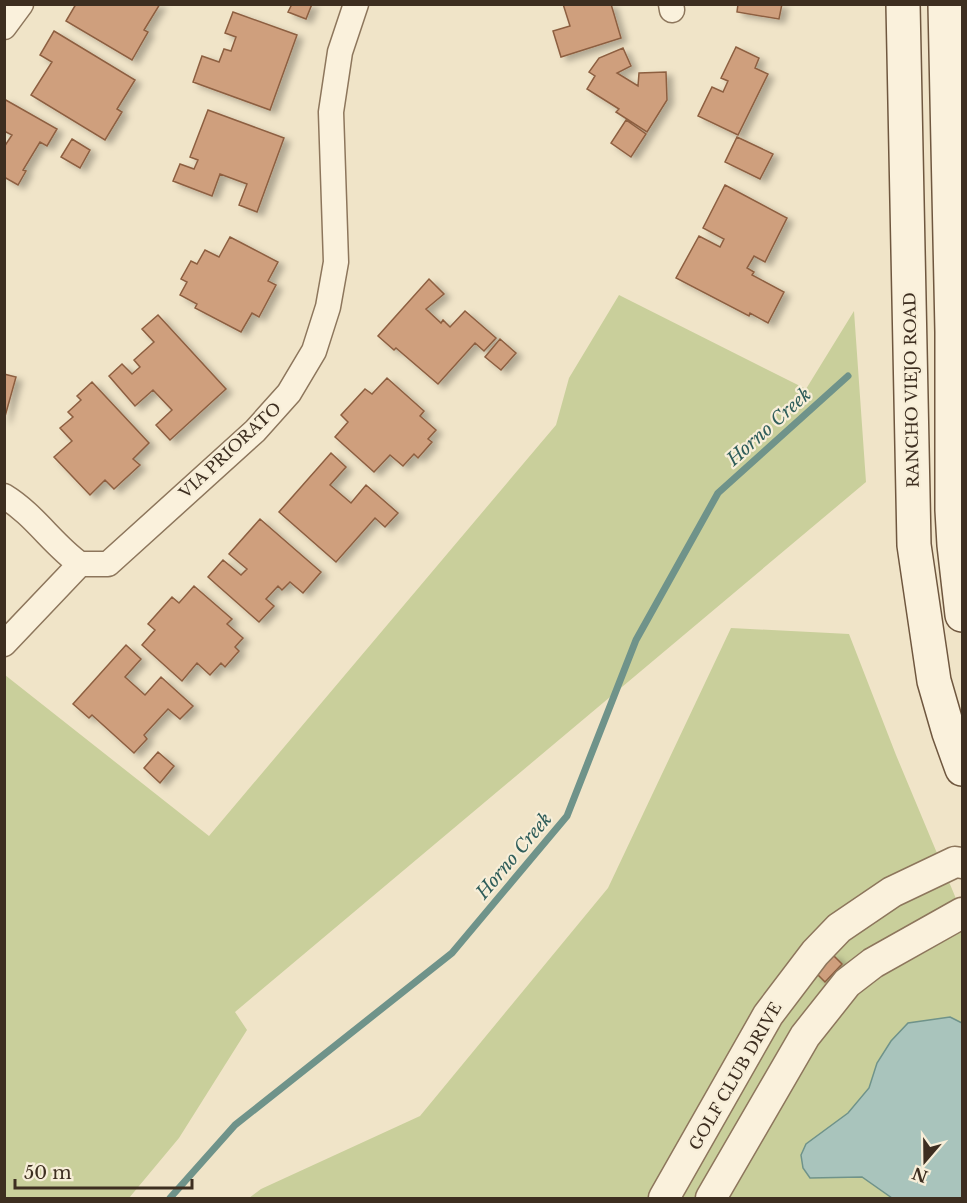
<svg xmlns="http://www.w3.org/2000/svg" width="967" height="1203" font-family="'Libre Baskerville',serif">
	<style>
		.green { fill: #c9cf9b }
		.water { fill: #a9c4bc; stroke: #6f938a; stroke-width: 1.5 }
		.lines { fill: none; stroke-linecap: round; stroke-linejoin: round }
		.stream { stroke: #6f938a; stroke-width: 7 }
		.building { fill: #cf9f7d; stroke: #8d5f41; stroke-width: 1.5; filter: url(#shadow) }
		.minor-casing { stroke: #8d765c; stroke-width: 27 }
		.tertiary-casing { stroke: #8d765c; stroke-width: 33 }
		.secondary-casing { stroke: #6f573f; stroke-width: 36 }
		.minor { stroke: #faf1dc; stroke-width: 24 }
		.tertiary { stroke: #faf1dc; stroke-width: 30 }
		.secondary { stroke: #faf1dc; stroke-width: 33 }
		.labels { text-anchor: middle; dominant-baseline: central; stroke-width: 4.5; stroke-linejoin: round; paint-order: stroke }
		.street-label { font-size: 16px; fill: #3d2e20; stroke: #f7eed8 }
		.water-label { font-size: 18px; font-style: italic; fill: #2f5d5a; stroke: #f7eed8 }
	</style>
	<defs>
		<filter id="shadow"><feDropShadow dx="6" dy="4" stdDeviation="3" flood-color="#0004"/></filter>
	</defs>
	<rect width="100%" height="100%" fill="#f0e4c8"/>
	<path class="green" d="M 619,295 L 806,389 L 854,311 L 866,482 L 235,1012 L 247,1030 L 179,1138 L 129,1198 L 5,1198 L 5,675 L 209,836 L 556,425 L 569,378 Z
		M 731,628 L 849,634 L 896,755 L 962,913 L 962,1198 L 249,1198 L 261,1189 L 420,1116 L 608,888 Z"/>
	<path class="water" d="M 950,1017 L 962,1023 L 962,1198 L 892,1198 L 862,1177 L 810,1178 L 803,1168 L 801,1155 L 806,1144 L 848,1113 L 869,1088 L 877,1063 L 891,1041 L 908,1023 Z"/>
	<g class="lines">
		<path class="stream" d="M 170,1198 L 235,1125 L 452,953 L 567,816 L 636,640 L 718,493 L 848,376"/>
	</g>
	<path class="building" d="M 76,4 L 160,4 L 144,30 L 148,32 L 132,60 L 66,21 Z
		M 292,4 L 312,4 L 306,19 L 288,12 Z
		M 563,4 L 611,4 L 621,38 L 561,57 L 553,31 L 570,26 Z
		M 738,4 L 782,4 L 779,19 L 737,12 Z
		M 233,12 L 297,35 L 270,110 L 193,82 L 202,56 L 219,62 L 224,49 L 231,51 L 236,37 L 225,33 Z
		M 54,31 L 135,80 L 117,109 L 122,112 L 105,140 L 31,95 L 52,62 L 40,55 Z
		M 736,47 L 759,58 L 755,68 L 768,74 L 738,135 L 698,116 L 712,87 L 723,92 L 728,81 L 721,78 Z
		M 623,48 L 631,66 L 617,73 L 638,86 L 639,73 L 666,72 L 667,100 L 647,132 L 616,112 L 619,109 L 587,89 L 595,76 L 589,72 L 599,58 Z
		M 4,99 L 57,129 L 47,146 L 40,142 L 23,170 L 26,171 L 18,185 L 4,177 L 4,147 L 12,135 L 4,131 Z
		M 208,110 L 284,138 L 257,212 L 239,205 L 247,184 L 220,174 L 212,196 L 173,181 L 180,164 L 194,169 L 198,160 L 190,157 Z
		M 626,120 L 646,134 L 631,157 L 611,143 Z
		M 737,137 L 773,154 L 760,179 L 725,162 Z
		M 72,139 L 90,150 L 80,168 L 61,157 Z
		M 725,185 L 787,218 L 765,262 L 754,256 L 747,268 L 754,272 L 752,275 L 784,292 L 768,323 L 750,313 L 749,316 L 676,278 L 699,236 L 720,247 L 724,239 L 703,228 Z
		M 230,237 L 278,262 L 268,281 L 276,285 L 259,317 L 252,313 L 241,332 L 195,308 L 197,304 L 180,295 L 187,282 L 181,279 L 191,261 L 197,264 L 205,250 L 219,257 Z
		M 429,279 L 444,294 L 426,309 L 441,323 L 443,320 L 450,327 L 465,311 L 496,338 L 484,351 L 475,343 L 438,384 L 396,348 L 394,350 L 378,336 Z
		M 158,315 L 226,389 L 170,440 L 156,425 L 172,410 L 153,390 L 135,406 L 109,376 L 122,364 L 132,374 L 140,367 L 134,360 L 154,342 L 142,329 Z
		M 500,339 L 516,353 L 501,370 L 485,357 Z
		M 4,374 L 16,377 L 4,420 Z
		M 387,378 L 424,411 L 420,416 L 436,430 L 428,439 L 432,442 L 418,458 L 414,454 L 403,466 L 390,455 L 374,472 L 335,437 L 348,422 L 341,415 L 365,389 L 372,394 Z
		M 92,382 L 149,443 L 133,459 L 140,465 L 114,489 L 105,480 L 90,495 L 54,457 L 72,441 L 60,428 L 73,417 L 68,412 L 81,400 L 77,396 Z
		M 331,453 L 346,467 L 330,485 L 351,503 L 366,485 L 398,513 L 385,527 L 375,518 L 336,562 L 279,512 Z
		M 260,519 L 321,572 L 303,593 L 290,582 L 282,590 L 278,586 L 266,599 L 274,606 L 259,622 L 208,577 L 223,560 L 241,575 L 247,569 L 229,554 Z
		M 194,586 L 232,619 L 227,624 L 243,638 L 235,647 L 239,651 L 225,667 L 221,663 L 210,675 L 197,663 L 182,681 L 142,645 L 155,630 L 148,624 L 172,597 L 179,603 Z
		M 126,645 L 141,659 L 125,677 L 145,695 L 161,677 L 193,706 L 180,719 L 168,709 L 144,735 L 147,739 L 134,753 L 92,715 L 89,718 L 73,704 Z
		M 158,752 L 174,766 L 160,783 L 144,768 Z
		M 832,954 L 842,964 L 825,982 L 815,972 Z"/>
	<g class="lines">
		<defs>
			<path id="minor" d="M 671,4 L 672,10
				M 4,27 L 21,4
				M 4,496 C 35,515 52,544 80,564
				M 80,564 L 108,564 L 255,431 L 289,393 L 314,351 L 328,307 L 336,262 L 331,112 L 340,52 L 356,4
				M 4,644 L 80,564"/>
			<path id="tertiary" d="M 664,1198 L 768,1015 L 815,953 L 839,928 L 892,892 L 955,862 L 962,863
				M 711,1198 L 805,1036 L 847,983 L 873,963 L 962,913"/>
			<path id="secondary" d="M 903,4 L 914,545 L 934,681 L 949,733 L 962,769
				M 945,4 L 952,332 L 952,510 L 954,545 L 962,615"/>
		</defs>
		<use href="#minor" class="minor-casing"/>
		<use href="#tertiary" class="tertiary-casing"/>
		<use href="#secondary" class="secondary-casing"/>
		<use href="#minor" class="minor"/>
		<use href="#tertiary" class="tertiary"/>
		<use href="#secondary" class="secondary"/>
	</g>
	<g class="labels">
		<g class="street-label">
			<text transform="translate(911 390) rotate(-91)">RANCHO VIEJO ROAD</text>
			<text transform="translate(230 450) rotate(-43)">VIA PRIORATO</text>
			<text transform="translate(735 1076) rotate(-60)">GOLF CLUB DRIVE</text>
		</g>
		<g class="water-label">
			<text transform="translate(769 427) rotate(-42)">Horno Creek</text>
			<text transform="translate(514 856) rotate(-50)">Horno Creek</text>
		</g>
	</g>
	<rect width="967" height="1203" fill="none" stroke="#3d2e20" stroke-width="12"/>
	<g transform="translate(925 1161) rotate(200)" stroke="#f7eed8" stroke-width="4.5" paint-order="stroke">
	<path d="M0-4.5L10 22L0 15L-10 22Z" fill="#3d2e20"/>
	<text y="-9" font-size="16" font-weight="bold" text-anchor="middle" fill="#3d2e20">N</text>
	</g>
	<path d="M15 1179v9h177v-9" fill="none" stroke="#3d2e20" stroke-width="3"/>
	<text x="24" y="1179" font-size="18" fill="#3d2e20" stroke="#f7eed8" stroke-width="4.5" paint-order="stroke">50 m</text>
</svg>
